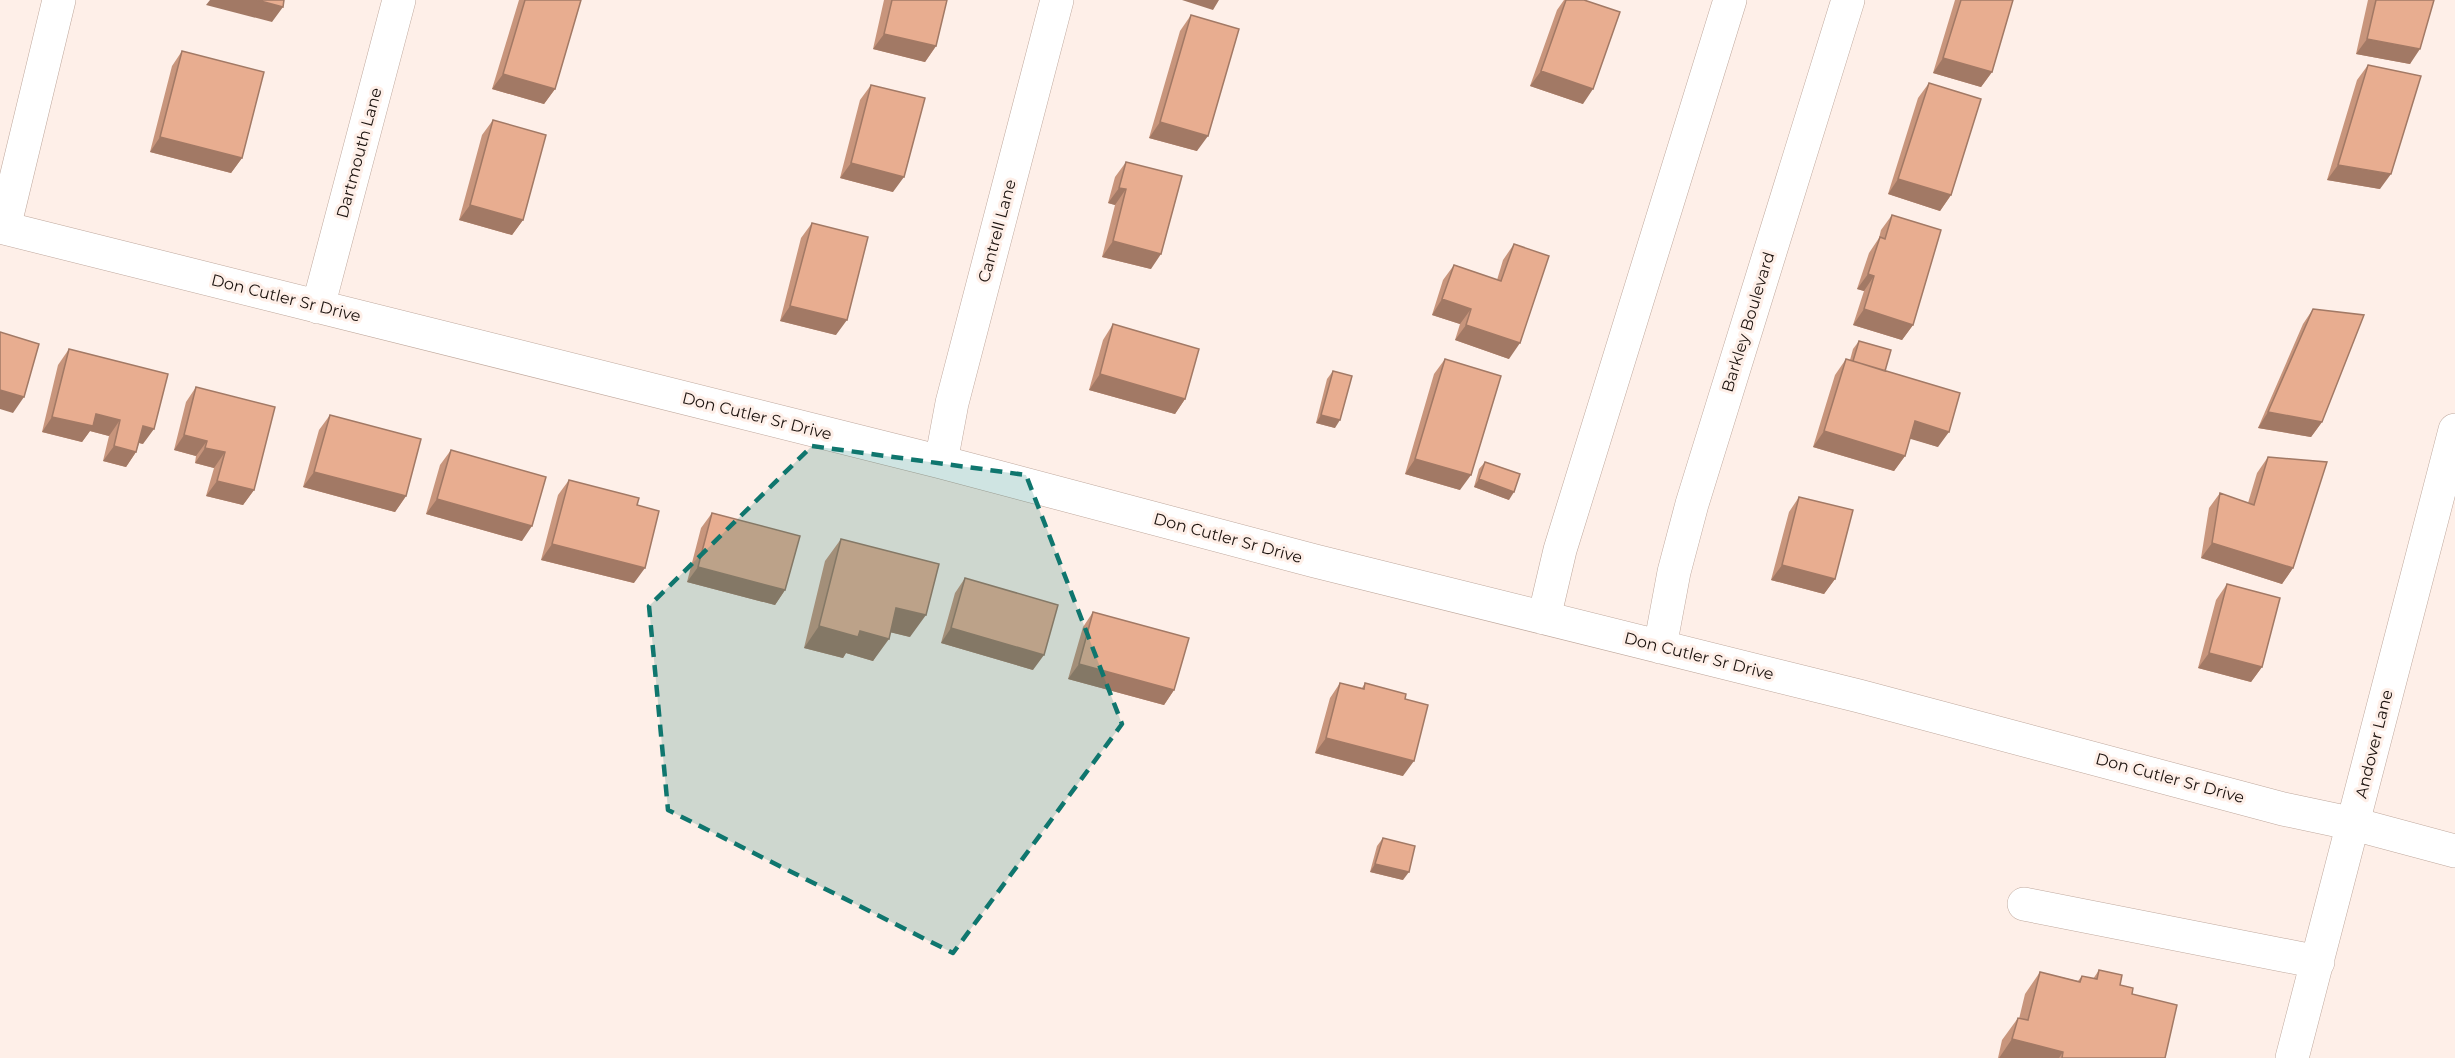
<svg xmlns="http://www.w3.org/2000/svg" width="2455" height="1058" font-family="Montserrat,sans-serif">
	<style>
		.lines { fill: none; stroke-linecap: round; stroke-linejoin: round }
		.minor-casing { stroke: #bfa89d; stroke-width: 34 }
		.minor { stroke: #fff; stroke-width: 33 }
		.wall { fill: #c8957c }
		.shaded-wall { fill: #a27965 }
		.building { fill: #e8ad90; stroke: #a27965; stroke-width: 1.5 }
		.marked { fill: #0f766e; fill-opacity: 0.2; stroke: #0f766e; stroke-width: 4.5; stroke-dasharray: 12 8; stroke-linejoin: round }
		.labels { text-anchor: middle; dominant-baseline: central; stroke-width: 6; stroke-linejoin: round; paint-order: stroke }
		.street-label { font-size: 16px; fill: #1b120e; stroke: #feefe8 }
	</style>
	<rect width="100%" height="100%" fill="#feefe8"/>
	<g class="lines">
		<defs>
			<path id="minor" d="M 0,227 L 941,462 L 1315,561 L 1859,696 L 2283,809 L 2354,824 L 2455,851
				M 4,228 L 59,0
				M 318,307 L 399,0
				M 941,462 L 952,403 L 1057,0
				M 1544,618 L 1560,550 L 1730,0
				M 1660,647 L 1674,572 L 1692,504 L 1848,0
				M 2024,904 L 2318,962
				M 2292,1058 L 2455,430"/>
		</defs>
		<use href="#minor" class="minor-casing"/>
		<use href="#minor" class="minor"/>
	</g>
	<path class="wall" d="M 519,0 L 581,0 L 555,89 L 544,104 L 492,89 Z
		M 884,0 L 947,0 L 936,46 L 925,62 L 873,49 Z
		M 1564,0 L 1584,0 L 1583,104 L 1530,86 L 1557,10 Z
		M 1955,0 L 2013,0 L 1992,72 L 1981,87 L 1933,73 Z
		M 2368,0 L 2434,0 L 2410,64 L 2356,54 Z
		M 1191,15 L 1197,151 L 1149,138 L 1180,31 Z
		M 182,51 L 242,158 L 231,173 L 150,152 L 172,66 Z
		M 2368,65 L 2380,189 L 2327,180 L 2357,80 Z
		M 1929,83 L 1951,195 L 1940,211 L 1888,194 L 1918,98 Z
		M 871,85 L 893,192 L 840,178 L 860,100 Z
		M 493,120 L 523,220 L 512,235 L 459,220 L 482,135 Z
		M 1126,162 L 1151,269 L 1102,257 L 1115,205 L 1108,203 L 1115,177 Z
		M 1892,215 L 1913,325 L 1902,340 L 1853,325 L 1864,291 L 1857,289 L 1869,253 L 1879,238 L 1881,230 Z
		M 812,223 L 836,335 L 780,321 L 801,238 Z
		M 1514,244 L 1509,359 L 1455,340 L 1460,324 L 1432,315 L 1443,280 L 1454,265 L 1497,280 L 1503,260 Z
		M 2313,309 L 2322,422 L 2311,437 L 2258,428 L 2303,324 Z
		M 1113,324 L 1185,399 L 1175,414 L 1089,390 L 1103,340 Z
		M 1859,341 L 1885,371 L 1938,447 L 1910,438 L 1905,456 L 1894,471 L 1813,447 L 1835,375 L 1846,359 L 1850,360 L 1853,349 Z
		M 69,349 L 143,444 L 139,443 L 136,452 L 126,467 L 103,461 L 109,436 L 90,431 L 82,442 L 42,432 L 58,365 Z
		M 1445,359 L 1460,490 L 1405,474 L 1434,374 Z
		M 1333,371 L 1335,428 L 1316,423 L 1327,379 Z
		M 196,387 L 254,490 L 243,505 L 206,496 L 214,468 L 195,463 L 196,456 L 174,450 L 186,402 Z
		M 330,415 L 406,496 L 395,512 L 303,487 L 319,430 Z
		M 451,450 L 522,541 L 426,514 L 440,465 Z
		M 2268,457 L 2293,568 L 2282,584 L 2201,558 L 2209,508 L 2220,493 L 2248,503 L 2257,473 Z
		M 1485,462 L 1509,500 L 1474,487 L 1479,469 Z
		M 569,480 L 637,505 L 634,583 L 541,560 L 558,495 Z
		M 1799,497 L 1835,579 L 1824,594 L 1771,580 L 1789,512 Z
		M 712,513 L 785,590 L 775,605 L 687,582 L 701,528 Z
		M 841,539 L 910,637 L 890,632 L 873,661 L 846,653 L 843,658 L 804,648 L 825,561 Z
		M 965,578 L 1033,670 L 941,643 L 955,593 Z
		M 2227,584 L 2262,667 L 2251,682 L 2198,668 L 2216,600 Z
		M 1093,612 L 1174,690 L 1164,705 L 1068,679 L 1083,627 Z
		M 1340,683 L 1362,688 L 1365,683 L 1405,699 L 1403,776 L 1315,753 L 1330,698 Z
		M 1383,838 L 1403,880 L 1370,872 L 1377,846 Z
		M 2099,970 L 2132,994 L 2165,1058 L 1998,1058 L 2002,1040 L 2018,1018 L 2019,1019 L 2025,994 L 2040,972 L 2078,981 L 2082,976 L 2093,979 Z"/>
	<path class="shaded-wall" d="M 210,0 L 257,0 L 283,7 L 272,22 L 206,5 Z
		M 1182,0 L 1219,0 L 1213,10 Z
		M 884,34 L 936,46 L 925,62 L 873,49 Z
		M 2367,39 L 2420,49 L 2410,64 L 2356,54 Z
		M 1943,58 L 1992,72 L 1981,87 L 1933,73 Z
		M 1541,71 L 1593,89 L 1583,104 L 1530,86 Z
		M 503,74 L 555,89 L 544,104 L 492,89 Z
		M 1160,122 L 1208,136 L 1197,151 L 1149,138 Z
		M 160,137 L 242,158 L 231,173 L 150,152 Z
		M 851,163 L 904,177 L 893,192 L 840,178 Z
		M 2338,165 L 2391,174 L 2380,189 L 2327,180 Z
		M 1898,179 L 1951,195 L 1940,211 L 1888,194 Z
		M 1119,188 L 1126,189 L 1115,205 L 1108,203 Z
		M 470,205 L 523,220 L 512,235 L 459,220 Z
		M 1113,241 L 1161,254 L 1151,269 L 1102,257 Z
		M 1868,274 L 1874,276 L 1864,291 L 1857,289 Z
		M 1442,299 L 1471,309 L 1460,324 L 1432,315 Z
		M 790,306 L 847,320 L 836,335 L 780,321 Z
		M 1864,309 L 1913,325 L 1902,340 L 1853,325 Z
		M 1466,325 L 1520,343 L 1509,359 L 1455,340 Z
		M 1100,374 L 1185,399 L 1175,414 L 1089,390 Z
		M 0,390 L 24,397 L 13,413 L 0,409 Z
		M 2268,412 L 2322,422 L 2311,437 L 2258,428 Z
		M 96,414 L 120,420 L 109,436 L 90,431 L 82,442 L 42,432 L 52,417 Z
		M 1321,415 L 1340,420 L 1335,428 L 1316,423 Z
		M 1915,421 L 1949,432 L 1938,447 L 1904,437 Z
		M 143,426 L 154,429 L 143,444 L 132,441 Z
		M 1824,431 L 1905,456 L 1894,471 L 1813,447 Z
		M 184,435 L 207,441 L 196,456 L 174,450 Z
		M 114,446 L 136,452 L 126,467 L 103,461 Z
		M 205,448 L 225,452 L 214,468 L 195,463 Z
		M 1415,459 L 1471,475 L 1460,490 L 1405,474 Z
		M 314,472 L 406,496 L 395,512 L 303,487 Z
		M 1479,479 L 1514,492 L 1509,500 L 1474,487 Z
		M 217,481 L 254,490 L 243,505 L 206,496 Z
		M 437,499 L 532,526 L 522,541 L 426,514 Z
		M 2212,543 L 2293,568 L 2282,584 L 2201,558 Z
		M 552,544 L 645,568 L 634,583 L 541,560 Z
		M 1782,565 L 1835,579 L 1824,594 L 1771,580 Z
		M 698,567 L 785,590 L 775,605 L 687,582 Z
		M 896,608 L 926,615 L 910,637 L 881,630 Z
		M 819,626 L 860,631 L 889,639 L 873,661 L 846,653 L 843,658 L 804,648 Z
		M 951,628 L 1044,655 L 1033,670 L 941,643 Z
		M 2209,653 L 2262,667 L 2251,682 L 2198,668 Z
		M 1079,664 L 1174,690 L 1164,705 L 1068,679 Z
		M 1326,738 L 1414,761 L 1403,776 L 1315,753 Z
		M 1375,864 L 1409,872 L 1403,880 L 1370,872 Z
		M 2012,1039 L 2063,1052 L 2059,1058 L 1999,1058 Z"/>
	<path class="building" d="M 257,0 L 284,0 L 283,7 Z
		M 525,0 L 581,0 L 555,89 L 503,74 Z
		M 892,0 L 947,0 L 936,46 L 884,34 Z
		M 1566,0 L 1584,0 L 1620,12 L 1593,89 L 1541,71 Z
		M 1961,0 L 2013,0 L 1992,72 L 1943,58 Z
		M 2376,0 L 2434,0 L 2420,49 L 2367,39 Z
		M 1191,15 L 1239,29 L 1208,136 L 1160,122 Z
		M 182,51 L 264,72 L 242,158 L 160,137 Z
		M 2368,65 L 2421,76 L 2391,174 L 2338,165 Z
		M 1929,83 L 1981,99 L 1951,195 L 1898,179 Z
		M 871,85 L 925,98 L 904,177 L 851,163 Z
		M 493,120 L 546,135 L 523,220 L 470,205 Z
		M 1126,162 L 1182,176 L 1161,254 L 1113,241 L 1126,189 L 1119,188 Z
		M 1892,215 L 1941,230 L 1913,325 L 1864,309 L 1874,276 L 1868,274 L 1880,237 L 1885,239 Z
		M 812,223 L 868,237 L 847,320 L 790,306 Z
		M 1514,244 L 1549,256 L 1520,343 L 1466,325 L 1471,309 L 1442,299 L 1454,265 L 1501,281 Z
		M 2313,309 L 2364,315 L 2322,422 L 2268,412 Z
		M 1113,324 L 1199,349 L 1185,399 L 1100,374 Z
		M 0,332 L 39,344 L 24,397 L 0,390 Z
		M 1859,341 L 1891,350 L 1885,371 L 1853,361 Z
		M 69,349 L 168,374 L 154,429 L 143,426 L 136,452 L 114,446 L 120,420 L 96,414 L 93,426 L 52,417 Z
		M 1445,359 L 1501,376 L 1471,475 L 1415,459 Z
		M 1846,359 L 1960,393 L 1949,432 L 1915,421 L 1905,456 L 1824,431 Z
		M 1333,371 L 1352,376 L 1340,420 L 1321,415 Z
		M 196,387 L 275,407 L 254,490 L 217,481 L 225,452 L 205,448 L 207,441 L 184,435 Z
		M 330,415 L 421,439 L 406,496 L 314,472 Z
		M 451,450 L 546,477 L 532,526 L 437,499 Z
		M 2268,457 L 2327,462 L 2293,568 L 2212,543 L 2220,493 L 2254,505 Z
		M 1485,462 L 1520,474 L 1514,492 L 1479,479 Z
		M 569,480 L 639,498 L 637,505 L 659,511 L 645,568 L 552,544 Z
		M 1799,497 L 1853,510 L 1835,579 L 1782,565 Z
		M 712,513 L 800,536 L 785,590 L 698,567 Z
		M 841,539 L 939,564 L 926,615 L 896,608 L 889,639 L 860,631 L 858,637 L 819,626 Z
		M 965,578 L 1058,605 L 1044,655 L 951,628 Z
		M 2227,584 L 2280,598 L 2262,667 L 2209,653 Z
		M 1093,612 L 1189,638 L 1174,690 L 1079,664 Z
		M 1340,683 L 1364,689 L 1365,683 L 1406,694 L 1405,699 L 1428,705 L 1414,761 L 1326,738 Z
		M 1383,838 L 1415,846 L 1409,872 L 1375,864 Z
		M 2099,970 L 2122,975 L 2120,985 L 2133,988 L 2132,994 L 2177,1005 L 2165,1058 L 2062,1058 L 2063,1052 L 2012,1039 L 2018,1018 L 2028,1020 L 2040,972 L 2080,982 L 2082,976 L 2097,979 Z"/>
	<path class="marked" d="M 812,446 L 1026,475 L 1122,724 L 953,953 L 668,810 L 649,606 Z"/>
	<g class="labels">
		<g class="street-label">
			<text transform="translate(359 153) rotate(-75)">Dartmouth Lane</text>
			<text transform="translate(997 231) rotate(-75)">Cantrell Lane</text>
			<text transform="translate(286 298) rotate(14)">Don Cutler Sr Drive</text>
			<text transform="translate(1748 322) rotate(-73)">Barkley Boulevard</text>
			<text transform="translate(757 416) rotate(14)">Don Cutler Sr Drive</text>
			<text transform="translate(1228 538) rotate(15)">Don Cutler Sr Drive</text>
			<text transform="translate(1699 656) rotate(14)">Don Cutler Sr Drive</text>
			<text transform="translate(2374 744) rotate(-76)">Andover Lane</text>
			<text transform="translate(2170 778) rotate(15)">Don Cutler Sr Drive</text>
		</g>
	</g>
</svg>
